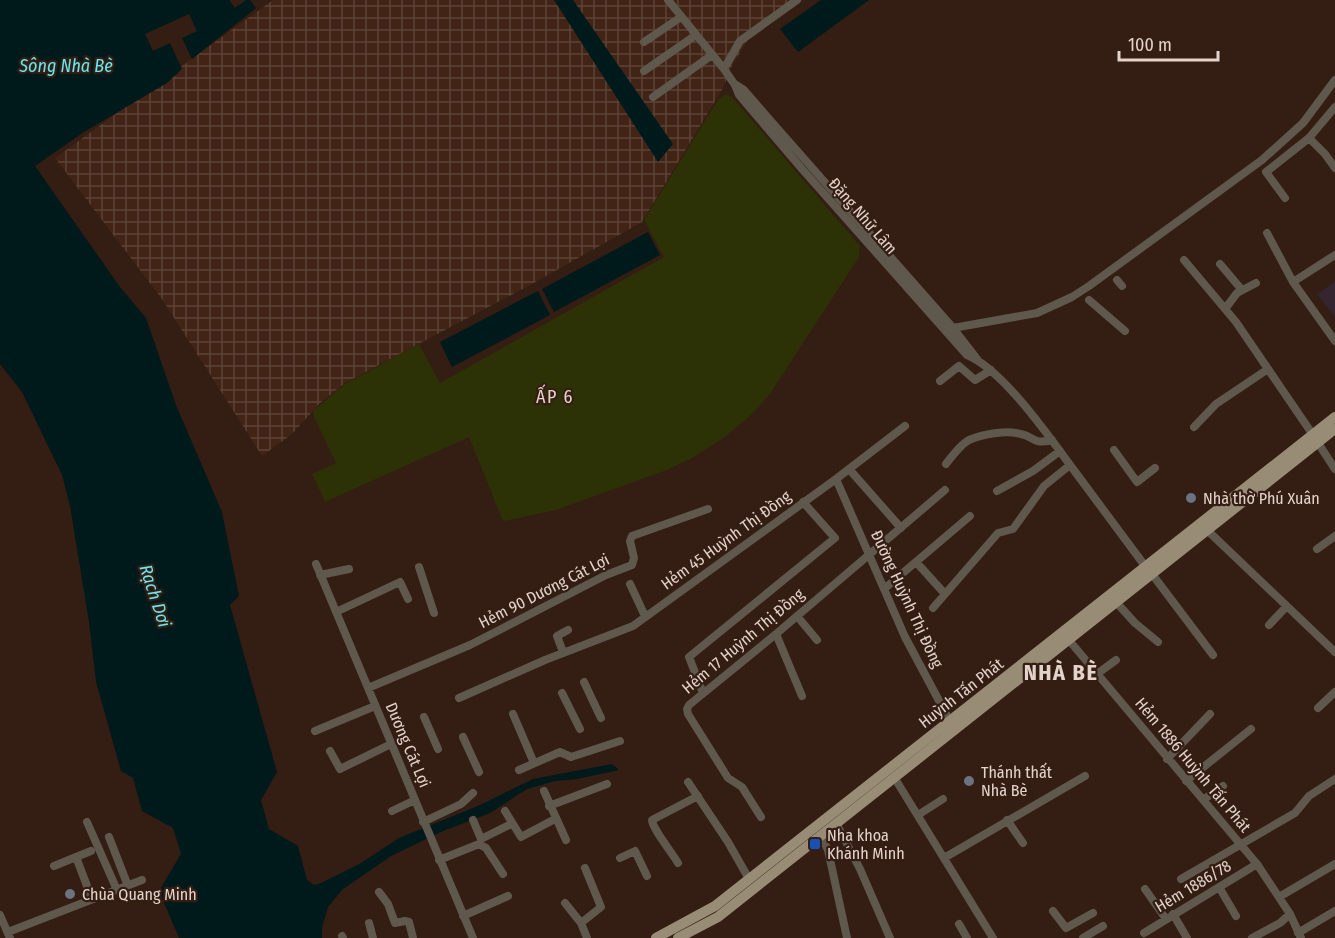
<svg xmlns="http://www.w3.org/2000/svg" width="1335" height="938" font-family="'Fira Sans Condensed',sans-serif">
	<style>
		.industrial { fill: url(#industrial-grid) }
		.education { fill: #352530 }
		.green { fill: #2c3205 }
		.water { fill: #001a1c }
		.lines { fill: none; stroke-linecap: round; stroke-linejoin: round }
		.minor { stroke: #5e584d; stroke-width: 8 }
		.major { stroke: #998c76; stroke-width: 10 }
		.worship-dot { fill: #6b7280; stroke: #341d12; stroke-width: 2 }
		.transit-dot { fill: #1a4fb4; stroke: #341d12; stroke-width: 2 }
		.labels { text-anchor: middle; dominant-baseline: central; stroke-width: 4.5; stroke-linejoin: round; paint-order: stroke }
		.street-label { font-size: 16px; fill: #e3d3cb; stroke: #341d12 }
		.poi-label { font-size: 16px; fill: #e3d3cb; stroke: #341d12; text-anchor: start }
		.water-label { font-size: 18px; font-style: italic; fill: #64e8f1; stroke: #341d12 }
		.neighbourhood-label { font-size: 18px; letter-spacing: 1.5px; fill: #e3d3cb; stroke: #341d12 }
		.district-label { font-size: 22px; font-weight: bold; letter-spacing: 1.5px; fill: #e3d3cb; stroke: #341d12 }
	</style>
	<defs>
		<pattern id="industrial-grid" width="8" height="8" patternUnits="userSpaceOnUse" patternTransform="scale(1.5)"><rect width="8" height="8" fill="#412415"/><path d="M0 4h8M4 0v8" fill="none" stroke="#5c4336"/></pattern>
	</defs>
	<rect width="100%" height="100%" fill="#341d12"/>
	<path class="industrial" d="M 273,0 L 803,0 L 749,38 L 732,66 L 723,88 L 642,222 L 530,285 L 345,383 L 319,404 L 292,434 L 262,456 L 162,299 L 55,158 Z"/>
	<path class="education" d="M 1335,282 L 1335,317 L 1317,294 Z"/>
	<path class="green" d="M 726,94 L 732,97 L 860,246 L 859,257 L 770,394 L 751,415 L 725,437 L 692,458 L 667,470 L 556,510 L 505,521 L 502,519 L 469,437 L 325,502 L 312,474 L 336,463 L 314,417 L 313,412 L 314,410 L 345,384 L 419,344 L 440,383 L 664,257 L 644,220 L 719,98 Z"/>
	<path class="water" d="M 0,0 L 229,0 L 235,8 L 246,0 L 250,0 L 256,8 L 192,59 L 182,38 L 197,31 L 189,14 L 145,34 L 153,51 L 170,43 L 182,69 L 167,83 L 84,132 L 35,166 L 120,287 L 146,318 L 176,405 L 222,512 L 239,596 L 230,605 L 277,772 L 261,800 L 269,829 L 298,846 L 307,880 L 314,885 L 321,883 L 361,863 L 399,838 L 478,806 L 533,779 L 612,764 L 619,770 L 577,779 L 555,781 L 527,789 L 490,813 L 443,831 L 391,856 L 343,889 L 328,907 L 322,928 L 322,938 L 179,938 L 159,891 L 181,854 L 173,828 L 142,811 L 133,778 L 121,771 L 96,682 L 89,622 L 70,506 L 62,475 L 22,392 L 0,364 Z
		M 554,0 L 573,0 L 673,144 L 658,162 Z
		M 821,0 L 869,0 L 798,52 L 780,29 Z
		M 648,232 L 660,255 L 554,312 L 542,289 Z
		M 538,291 L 550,315 L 452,367 L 440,342 Z"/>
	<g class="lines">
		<path class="minor" d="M 668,0 L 724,69 L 735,85 L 739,95 L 802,169 L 967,355 C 1004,370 1052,441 1076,473 C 1099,504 1122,535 1145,566
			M 644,42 L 681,17
			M 724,69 L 740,41 L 797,0
			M 644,71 L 696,35
			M 736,85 L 744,90 L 770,120 L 953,328 L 977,359
			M 653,97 L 712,55
			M 1309,138 L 1325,154 L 1335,168
			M 1285,198 L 1266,172 L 1309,138 L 1335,107
			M 1267,233 L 1293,282
			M 1335,255 L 1293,282 L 1335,341
			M 1184,260 L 1236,322 L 1313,435
			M 1220,264 L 1242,290
			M 1117,280 L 1122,286
			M 1089,300 L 1125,331
			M 1225,309 L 1237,293 L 1256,283
			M 953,328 L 1037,313 L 1072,297 L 1089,286 L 1262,160 L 1303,123 L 1335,80
			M 940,381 L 959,366 L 975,380 L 991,370
			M 1194,427 L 1216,404 L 1268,369
			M 1318,443 L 1335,469
			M 1114,450 L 1137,482 L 1155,468
			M 946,464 C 952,456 960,445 969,440 C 983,434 1006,430 1021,434 C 1036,437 1032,445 1052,440
			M 849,469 L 901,528
			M 836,479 L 905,637 L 952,725
			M 997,491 L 1033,471 L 1060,451
			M 1207,530 L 1335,652
			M 1317,549 L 1335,536
			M 917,563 L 945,594
			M 316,564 L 473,938
			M 419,567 L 434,613
			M 1152,574 L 1213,655
			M 320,575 L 349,569
			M 630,584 L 645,616
			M 884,589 L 970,516
			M 1116,602 L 1135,623 L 1158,642
			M 933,608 L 998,533 L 1013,529 L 1044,486 L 1070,465
			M 336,612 L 400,582 L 408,599
			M 797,616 L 817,640
			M 1269,625 L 1286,607
			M 776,634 L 802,696
			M 1068,639 L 1257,864 L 1290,914 L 1301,938
			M 563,652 L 557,636 L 568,630
			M 1097,674 L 1116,660
			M 584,682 L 601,718
			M 368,688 L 470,645 L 606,575 L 632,565 L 634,558 L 630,541 L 632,536 L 708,509
			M 562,693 L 580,729
			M 703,693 L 689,657 L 835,538 L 803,502
			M 459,698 L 545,660 L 633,626 L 836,479 L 905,426
			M 1318,708 L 1335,692
			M 513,714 L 534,763
			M 424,717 L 438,749
			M 315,731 L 375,706
			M 463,737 L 479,772
			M 330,751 L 340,769 L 391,744
			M 1167,759 L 1210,714
			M 519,770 L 560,752 L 571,757 L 620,741
			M 894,777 L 993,938
			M 1186,781 L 1251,729
			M 688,782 L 728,842 L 749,879
			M 544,791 L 566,840
			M 1203,800 L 1223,786
			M 549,806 L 607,784
			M 392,811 L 415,800
			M 505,811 L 521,837 L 555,819
			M 918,815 L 943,799
			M 761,817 L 742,787 L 728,778 L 688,714 L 687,709 L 689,705 L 776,634 L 945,490
			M 473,820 L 481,839 L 511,824
			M 1007,820 L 1023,843
			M 87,822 L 117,890
			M 423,822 L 461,804 L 473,793
			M 836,823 L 860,869 L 890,938
			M 821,836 L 828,850 L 847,938
			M 109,837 L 128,886
			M 91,851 L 76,857 L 92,899
			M 620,858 L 635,851 L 647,876
			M 944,858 L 1085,776
			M 439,860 L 479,844 L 486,848 L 503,874
			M 678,863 C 673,854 652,828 652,820 L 698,796
			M 54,866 L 76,857
			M 585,868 L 601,907 L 581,923 L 587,938
			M 1181,879 L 1295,813 L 1309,796 L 1335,779
			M 1219,887 L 1236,916
			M 1145,889 L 1166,919
			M 379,892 L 388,904 L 395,923 L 405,921 L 409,922 L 413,938
			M 1279,897 L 1335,864
			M 565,903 L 581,923
			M 1053,911 L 1066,928 L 1093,913
			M 1173,914 L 1187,938
			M 0,915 L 10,938
			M 463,916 L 508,896
			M 369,923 L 373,938
			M 959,924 L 967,938
			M 8,932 L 142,880
			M 1144,933 L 1257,864
			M 1298,933 L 1335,911
			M 342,936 L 343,938
			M 1083,938 L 1103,926
			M 1252,938 L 1280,923 L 1290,914"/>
		<path class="major" d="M 656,938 L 715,906 L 1335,417
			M 678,938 L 718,917 L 1335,429"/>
	</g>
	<g class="worship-dot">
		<circle cx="1191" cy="498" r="6"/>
		<circle cx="969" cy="781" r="6"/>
		<circle cx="70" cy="894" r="6"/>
	</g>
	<rect class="transit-dot" x="809" y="838" width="12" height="12" rx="3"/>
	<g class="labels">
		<g class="street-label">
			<text transform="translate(863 216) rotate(49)">Đặng Nhữ Lâm</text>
			<text transform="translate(726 540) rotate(-36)">Hẻm 45 Huỳnh Thị Đồng</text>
			<text transform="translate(544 591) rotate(-27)">Hẻm 90 Dương Cát Lợi</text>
			<text transform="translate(907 599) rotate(65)">Đường Huỳnh Thị Đồng</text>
			<text transform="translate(743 641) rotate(-40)">Hẻm 17 Huỳnh Thị Đồng</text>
			<text transform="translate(961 693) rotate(-38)">Huỳnh Tấn Phát</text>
			<text transform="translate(408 745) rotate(67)">Dương Cát Lợi</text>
			<text transform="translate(1193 765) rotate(50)">Hẻm 1886 Huỳnh Tấn Phát</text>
			<text transform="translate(1193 886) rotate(-31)">Hẻm 1886/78</text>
		</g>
		<g class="poi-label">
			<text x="1203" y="498">Nhà thờ Phú Xuân</text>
			<text x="981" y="772">Thánh thất<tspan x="981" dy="18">Nhà Bè</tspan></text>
			<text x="827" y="835">Nha khoa<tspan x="827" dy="18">Khánh Minh</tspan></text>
			<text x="82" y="894">Chùa Quang Minh</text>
		</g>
		<g class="water-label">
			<text x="66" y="66">Sông Nhà Bè</text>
			<text transform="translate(155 596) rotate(72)">Rạch Dơi</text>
		</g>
		<g class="neighbourhood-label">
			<text x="555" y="397">ẤP 6</text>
		</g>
		<g class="district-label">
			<text x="1061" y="672">NHÀ BÈ</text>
		</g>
	</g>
	<path d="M1119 51v9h99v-9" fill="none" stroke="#e3d3cb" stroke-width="3"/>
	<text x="1128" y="51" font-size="18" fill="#e3d3cb" stroke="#341d12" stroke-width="4.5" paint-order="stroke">100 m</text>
</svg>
